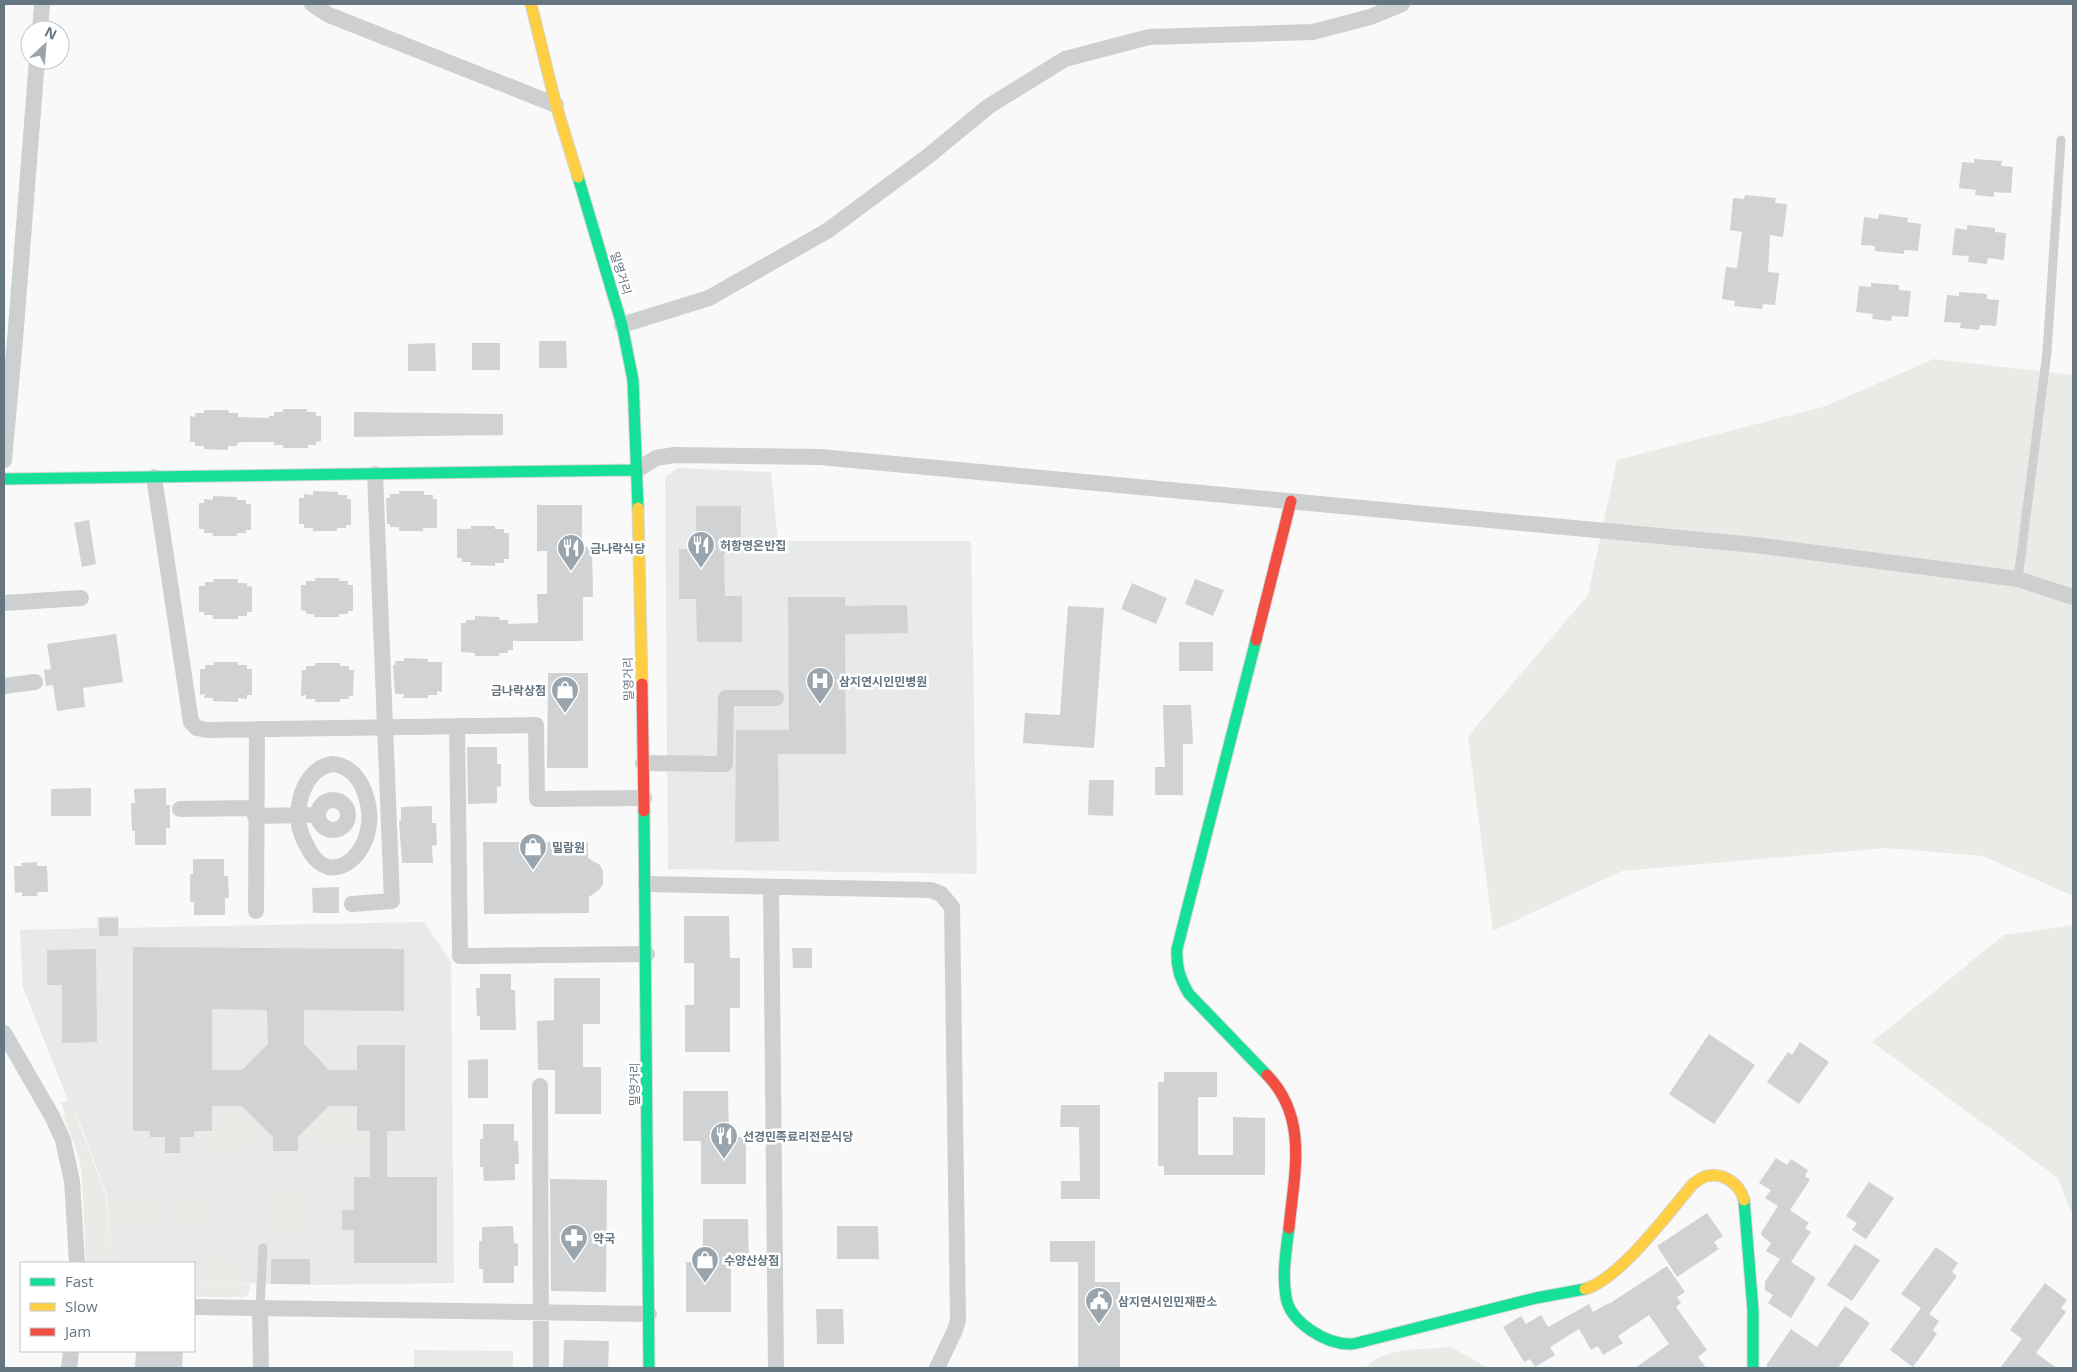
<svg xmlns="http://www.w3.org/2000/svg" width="2077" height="1372" font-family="'Open Sans','Noto Sans KR',sans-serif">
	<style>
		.built { fill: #e8e9e9 }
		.green { fill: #e8ebe6 }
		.building { fill: #d0d2d3; fill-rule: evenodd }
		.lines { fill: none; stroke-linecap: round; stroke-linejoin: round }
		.fast-casing { stroke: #d5d6d7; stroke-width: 13 }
		.slow-casing { stroke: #d5d6d7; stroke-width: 13 }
		.jam-casing { stroke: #d5d6d7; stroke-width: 13 }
		.lane { stroke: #cecfd0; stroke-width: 9 }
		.street { stroke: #cecfd0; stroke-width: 16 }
		.fast { stroke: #16e098; stroke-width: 11 }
		.slow { stroke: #ffcf43; stroke-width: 11 }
		.jam { stroke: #f24e42; stroke-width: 11 }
		.labels { text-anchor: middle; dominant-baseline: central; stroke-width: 5; stroke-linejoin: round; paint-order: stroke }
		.street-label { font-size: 12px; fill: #657683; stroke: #fff }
		.poi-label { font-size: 12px; font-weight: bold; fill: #657683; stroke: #fff; text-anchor: start }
	</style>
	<rect width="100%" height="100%" fill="#f9f9f9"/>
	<path class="built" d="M 678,468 L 771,472 L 778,541 L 971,541 L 977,874 L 668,869 L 665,477 Z
		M 119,916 L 119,928 L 424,922 L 451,962 L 454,1283 L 311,1285 L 194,1282 L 194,1263 L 115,1263 L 111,1253 L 107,1196 L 75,1110 L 65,1113 L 61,1103 L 68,1100 L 23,987 L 20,930 L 97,928 L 97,917 Z
		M 414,1350 L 513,1351 L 513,1368 L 414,1368 Z"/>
	<path class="green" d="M 1934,359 L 2073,375 L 2073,896 L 1983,856 L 1886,848 L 1622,871 L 1493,931 L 1468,736 L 1588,595 L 1617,460 L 1823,407 Z
		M 2073,925 L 2073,1217 L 2058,1178 L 1872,1042 L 2004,935 Z
		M 213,1107 L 242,1107 L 265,1132 L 265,1137 C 252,1140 247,1142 244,1155 L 212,1155 C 210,1145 206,1142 196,1137 L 196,1132 L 213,1132 Z
		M 330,1107 L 356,1107 L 356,1132 L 369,1132 L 369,1147 L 334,1147 L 328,1151 L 322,1141 L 305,1137 L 305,1132 Z
		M 74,1110 L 106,1196 L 111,1253 L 115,1263 L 86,1263 L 82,1179 L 80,1161 L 63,1114 Z
		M265 1209a23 23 0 1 1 46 0a23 23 0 1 1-46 0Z
		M 111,1198 L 160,1198 L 160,1223 L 111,1222 Z
		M 166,1198 C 181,1198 211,1194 214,1215 C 216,1223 214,1234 214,1243 L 202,1243 L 201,1223 L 166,1222 Z
		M 201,1249 L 214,1249 L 214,1260 C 236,1260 250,1254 250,1283 L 194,1280 L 194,1271 L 201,1271 Z
		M 194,1282 L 250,1284 L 249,1293 L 245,1297 L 194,1297 Z
		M 1451,1347 L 1488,1368 L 1365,1368 C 1385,1346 1424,1350 1451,1347 Z"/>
	<path class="building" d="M 1974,159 L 2002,161 L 2001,166 L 2013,167 L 2011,193 L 1994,192 L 1994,197 L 1975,195 L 1976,190 L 1959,188 L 1962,162 L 1974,163 Z
		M 1745,195 L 1776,198 L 1775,203 L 1787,204 L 1783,237 L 1770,235 L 1768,272 L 1779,273 L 1775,305 L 1763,304 L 1762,309 L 1734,306 L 1735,301 L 1722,299 L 1726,267 L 1737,268 L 1742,232 L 1730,230 L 1733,198 L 1744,199 Z
		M 1879,214 L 1908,218 L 1907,222 L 1921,224 L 1918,251 L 1904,250 L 1904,254 L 1875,251 L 1875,246 L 1861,245 L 1864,217 L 1878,219 Z
		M 1967,225 L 1995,228 L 1995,232 L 2006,233 L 2004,260 L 1988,258 L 1987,264 L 1968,262 L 1969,256 L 1952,255 L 1955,228 L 1967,230 Z
		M 1871,283 L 1899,285 L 1899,290 L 1911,291 L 1908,317 L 1892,316 L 1891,321 L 1872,319 L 1873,314 L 1856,312 L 1859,286 L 1871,287 Z
		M 1959,292 L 1987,294 L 1987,299 L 1999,300 L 1996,326 L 1980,325 L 1979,330 L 1960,328 L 1961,323 L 1944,322 L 1947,295 L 1959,296 Z
		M 539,341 L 566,341 L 567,368 L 539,368 Z
		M 435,343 L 436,371 L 408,371 L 408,344 Z
		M 472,343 L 500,343 L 500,370 L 472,370 Z
		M 283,409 L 307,409 L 307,412 L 316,412 L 316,416 L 321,416 L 321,441 L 316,442 L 316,445 L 308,445 L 308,448 L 283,448 L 283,445 L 274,445 L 274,442 L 242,442 L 237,443 L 237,446 L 228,446 L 228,450 L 204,449 L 204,446 L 195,446 L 195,442 L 190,442 L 190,416 L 195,417 L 195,413 L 204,413 L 204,410 L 228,410 L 229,413 L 238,413 L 238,417 L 269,418 L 269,416 L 274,416 L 274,412 L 283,412 Z
		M 354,412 L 503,414 L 503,435 L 354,437 Z
		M 313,491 L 338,492 L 338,495 L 347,495 L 347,499 L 351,499 L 351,525 L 346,525 L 346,528 L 337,528 L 337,531 L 313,531 L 313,528 L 304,528 L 304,524 L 299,524 L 299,498 L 304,498 L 304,494 L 313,495 Z
		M 399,491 L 424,491 L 424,495 L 433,495 L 433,499 L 437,499 L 437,528 L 423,528 L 423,531 L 399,531 L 399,527 L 390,527 L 390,524 L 387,524 L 386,498 L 390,498 L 390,494 L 399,494 Z
		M 213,496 L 237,497 L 237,500 L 246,500 L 246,504 L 251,504 L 251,530 L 246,530 L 246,533 L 237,533 L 237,536 L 213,536 L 213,533 L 204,533 L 204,529 L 199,529 L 199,503 L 204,503 L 204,499 L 213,500 Z
		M 537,505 L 582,505 L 582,547 L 592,547 L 593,597 L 583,597 L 583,641 L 513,641 L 513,650 L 508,650 L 508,653 L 499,653 L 499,656 L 475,656 L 475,653 L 461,652 L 461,623 L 466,623 L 466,620 L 475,620 L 475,616 L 499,617 L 500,620 L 508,620 L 508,624 L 538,623 L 537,594 L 547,594 L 547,551 L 537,551 Z
		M 696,506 L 741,506 L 741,553 L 724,553 L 725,596 L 742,596 L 742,642 L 697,642 L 696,599 L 679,599 L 679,549 L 696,549 Z
		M 89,520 L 96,564 L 82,567 L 74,523 Z
		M 471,526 L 495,526 L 495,529 L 504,529 L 504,533 L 509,533 L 509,559 L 504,559 L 504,563 L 495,563 L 495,566 L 470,565 L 471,562 L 462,562 L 462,558 L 457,558 L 457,529 L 471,529 Z
		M 315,578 L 339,578 L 339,581 L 348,581 L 348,585 L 353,585 L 353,611 L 348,611 L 348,614 L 339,614 L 339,617 L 314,617 L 314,614 L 306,614 L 306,611 L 301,610 L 301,585 L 306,585 L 306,581 L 315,581 Z
		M 213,579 L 238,579 L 238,583 L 247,583 L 247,587 L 252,586 L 252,612 L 247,612 L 247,616 L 238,616 L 238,619 L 213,619 L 213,615 L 204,615 L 204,612 L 199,612 L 199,586 L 205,586 L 205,582 L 214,582 Z
		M 1195,579 L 1224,590 L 1213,616 L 1185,604 Z
		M 1132,583 L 1167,598 L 1156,624 L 1121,609 Z
		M 788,597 L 845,597 L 845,606 L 907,605 L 908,633 L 845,634 L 846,754 L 778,754 L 779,841 L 735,842 L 736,730 L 789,730 Z
		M 1068,606 L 1104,608 L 1094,748 L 1023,743 L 1025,713 L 1060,715 Z
		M 116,634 L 123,682 L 83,688 L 85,707 L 57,711 L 53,685 L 46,686 L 44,670 L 51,669 L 47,644 Z
		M 1179,642 L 1213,642 L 1213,671 L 1179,671 Z
		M 404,658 L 428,659 L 428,662 L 442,662 L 442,692 L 437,691 L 437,695 L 428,695 L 428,698 L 403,698 L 404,694 L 395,694 L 393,665 L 395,665 L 395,661 L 404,661 Z
		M 214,662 L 238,662 L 238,665 L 247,665 L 247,669 L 252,669 L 252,695 L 247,695 L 247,699 L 238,698 L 238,702 L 213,701 L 213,698 L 204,698 L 205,694 L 200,695 L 200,669 L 205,669 L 205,665 L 214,665 Z
		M 315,663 L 340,663 L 340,666 L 349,666 L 349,670 L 354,670 L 353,696 L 349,696 L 349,699 L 340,699 L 340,702 L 315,702 L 315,699 L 306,699 L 306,695 L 301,696 L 302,670 L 306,670 L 306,666 L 315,666 Z
		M 548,673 L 588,673 L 588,768 L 547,768 Z
		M 1163,705 L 1191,705 L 1193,744 L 1183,744 L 1183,795 L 1155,795 L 1155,767 L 1165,767 Z
		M 467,747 L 497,747 L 497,764 L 501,764 L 501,787 L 497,786 L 497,803 L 468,804 Z
		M 1089,780 L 1114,780 L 1113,816 L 1088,815 Z
		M 91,788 L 91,816 L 51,816 L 51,789 Z
		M 166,788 L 166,805 L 170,805 L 170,828 L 166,828 L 166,845 L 135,845 L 135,831 L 132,831 L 131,803 L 135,803 L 134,789 Z
		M 432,806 L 432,823 L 436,823 L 437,845 L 432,846 L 433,863 L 402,863 L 399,821 L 401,821 L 401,807 Z
		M 483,842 L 588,842 L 588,858 L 600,865 L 603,871 L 603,884 L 600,889 L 589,897 L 589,913 L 484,914 Z
		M 193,859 L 224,859 L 224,876 L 228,876 L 229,898 L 225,898 L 225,915 L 194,915 L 194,902 L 190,902 L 190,874 L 193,874 Z
		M 37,862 L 37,866 L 47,866 L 48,892 L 38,892 L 37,896 L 22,896 L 22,892 L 15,893 L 14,866 L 22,866 L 21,863 Z
		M 339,887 L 339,913 L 313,913 L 312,888 Z
		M 684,916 L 729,916 L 730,958 L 740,958 L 740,1008 L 730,1008 L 730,1052 L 685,1052 L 685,1005 L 694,1005 L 694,963 L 684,963 Z
		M 99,918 L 118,918 L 118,936 L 99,936 Z
		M 133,947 L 404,949 L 404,1011 L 304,1010 L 304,1044 L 329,1070 L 357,1070 L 357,1045 L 405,1045 L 405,1131 L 387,1131 L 387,1177 L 437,1177 L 437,1263 L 354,1263 L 354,1230 L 342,1230 L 342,1210 L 354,1210 L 354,1177 L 370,1177 L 370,1131 L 357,1130 L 357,1106 L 329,1106 L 298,1137 L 298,1151 L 273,1151 L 273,1137 L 242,1106 L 212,1106 L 212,1131 L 194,1131 L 194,1137 L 180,1137 L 180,1153 L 165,1153 L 165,1137 L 150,1137 L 150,1131 L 133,1131 ZM 212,1009 L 267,1010 L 268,1044 L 242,1070 L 212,1070 Z
		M 792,948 L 812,948 L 812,968 L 793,968 Z
		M 96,949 L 97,1042 L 62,1043 L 62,985 L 47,985 L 47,950 Z
		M 480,974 L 511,974 L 511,990 L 515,990 L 516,1030 L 480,1030 L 480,1016 L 477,1016 L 476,988 L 480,988 Z
		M 554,978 L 600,978 L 600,1024 L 583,1024 L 583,1067 L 601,1067 L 601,1114 L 555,1114 L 555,1070 L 538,1070 L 537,1021 L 554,1020 Z
		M 1709,1034 L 1755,1065 L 1714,1124 L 1669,1094 Z
		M 1800,1042 L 1829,1062 L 1799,1104 L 1767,1082 L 1788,1052 L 1792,1055 Z
		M 488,1059 L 488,1098 L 468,1098 L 468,1060 Z
		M 1164,1072 L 1217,1072 L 1217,1097 L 1198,1097 L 1198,1155 L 1233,1155 L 1233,1117 L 1265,1118 L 1265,1175 L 1164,1175 L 1164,1166 L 1158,1166 L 1158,1082 L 1164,1082 Z
		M 683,1091 L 728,1091 L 729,1137 L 746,1137 L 746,1184 L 701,1184 L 701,1141 L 683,1141 Z
		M 1061,1105 L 1100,1105 L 1100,1199 L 1061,1199 L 1061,1181 L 1080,1181 L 1079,1127 L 1060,1127 Z
		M 483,1124 L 514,1124 L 514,1141 L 518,1141 L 519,1164 L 515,1164 L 515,1180 L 484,1181 L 483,1167 L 480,1167 L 480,1139 L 483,1139 Z
		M 1776,1158 L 1787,1165 L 1791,1159 L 1808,1170 L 1805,1176 L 1810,1180 L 1790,1210 L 1809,1223 L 1805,1228 L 1811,1232 L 1791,1262 L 1816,1278 L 1791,1318 L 1768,1303 L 1773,1295 L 1765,1290 L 1765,1282 L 1780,1259 L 1766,1251 L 1771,1243 L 1762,1236 L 1761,1233 L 1778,1206 L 1765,1198 L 1771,1190 L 1759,1183 Z
		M 550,1179 L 607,1180 L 606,1292 L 551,1291 Z
		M 1869,1182 L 1894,1198 L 1866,1239 L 1852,1230 L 1857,1223 L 1846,1216 Z
		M 1707,1213 L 1723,1236 L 1714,1242 L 1719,1249 L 1677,1277 L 1657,1246 Z
		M 703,1219 L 748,1219 L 749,1266 L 731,1266 L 731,1312 L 686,1312 L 686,1262 L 703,1262 Z
		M 513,1226 L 514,1243 L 518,1244 L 518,1266 L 514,1266 L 514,1283 L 483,1283 L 483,1269 L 479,1269 L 479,1241 L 482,1241 L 482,1227 Z
		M 837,1226 L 878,1226 L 879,1259 L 837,1259 Z
		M 1050,1241 L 1095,1241 L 1095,1282 L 1120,1282 L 1120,1368 L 1078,1368 L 1078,1262 L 1050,1262 Z
		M 1855,1244 L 1880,1260 L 1852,1301 L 1827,1285 Z
		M 1936,1247 L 1958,1263 L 1952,1272 L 1957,1276 L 1929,1314 L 1939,1321 L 1933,1330 L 1937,1334 L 1913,1367 L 1890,1350 L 1921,1308 L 1901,1294 Z
		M 271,1259 L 310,1259 L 310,1284 L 271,1284 Z
		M 1667,1266 L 1685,1292 L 1677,1297 L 1681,1303 L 1676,1307 L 1707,1350 L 1698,1357 L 1706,1368 L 1635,1368 L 1669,1344 L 1649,1315 L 1618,1336 L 1623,1343 L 1603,1355 L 1598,1346 L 1591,1350 L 1579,1329 L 1550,1347 L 1555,1355 L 1535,1367 L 1530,1359 L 1524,1362 L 1503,1327 L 1521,1316 L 1526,1324 L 1541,1315 L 1548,1327 L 1589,1304 L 1593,1312 L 1609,1303 L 1609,1304 Z
		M 2045,1283 L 2067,1300 L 2061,1308 L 2066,1312 L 2036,1353 L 2057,1368 L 2000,1368 L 2022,1339 L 2010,1330 Z
		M 1845,1306 L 1870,1323 L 1838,1368 L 1767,1368 L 1767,1364 L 1791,1329 L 1817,1347 Z
		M 816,1309 L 843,1309 L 844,1344 L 817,1344 Z
		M 564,1340 L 609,1341 L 608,1368 L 563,1368 Z
		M 136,1351 L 183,1351 L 182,1368 L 135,1368 Z"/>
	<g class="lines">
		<defs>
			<path id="fast" d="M 578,177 L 622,325 L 633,380 L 638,508
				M 4,479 L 637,470
				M 1256,640 L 1177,949 C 1176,967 1180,979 1189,994 L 1267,1075
				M 644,811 L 649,1368
				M 1744,1200 L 1753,1310 L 1753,1368
				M 1289,1228 C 1286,1251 1282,1274 1286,1297 C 1290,1322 1325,1344 1350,1344 C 1355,1344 1360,1342 1365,1341 L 1536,1298 L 1585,1289"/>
			<path id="slow" d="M 531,4 L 556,105 L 578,177
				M 638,508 L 642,684
				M 1585,1289 C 1620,1279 1668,1213 1693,1184 C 1697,1181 1702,1177 1707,1176 C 1723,1172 1740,1184 1744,1200"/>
			<path id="jam" d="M 1256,640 L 1291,501
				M 642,684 L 644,811
				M 1267,1075 C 1309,1118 1294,1174 1289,1228"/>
		</defs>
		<use href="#fast" class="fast-casing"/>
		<use href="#slow" class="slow-casing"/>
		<use href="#jam" class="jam-casing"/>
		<path class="lane" d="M 2018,579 L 2047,352 L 2061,140
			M 260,1308 L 263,1248"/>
		<path class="street" d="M 312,4 L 329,15 L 556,105
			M 40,30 L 42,4
			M 622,325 L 709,298 L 827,231 L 927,157 L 989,106 L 1065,59 L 1149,37 L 1313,32 L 1370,17 L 1402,4
			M 4,460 L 15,340 L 37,60
			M 637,470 L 656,458 L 675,455 L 820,457 L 1755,545 L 2018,579 L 2073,597
			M 154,477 L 191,722 L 197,728 L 207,730 L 536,725 L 537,799 L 644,798
			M 4,603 L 81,598
			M 4,686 L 35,682
			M 457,726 L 460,956 L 647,954
			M 643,763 L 725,764 L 726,698 L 776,698
			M 333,764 C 350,766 359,777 365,793 C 369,805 371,818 368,830 C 361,865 325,885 307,846 C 303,839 300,832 299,824 C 296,800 306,768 333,764 Z
			M318 815a15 15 0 1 1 30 0a15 15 0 1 1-30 0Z
			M 180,809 L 255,808
			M 255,816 L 308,815
			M 646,884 L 931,890 L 941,894 L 952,907 L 958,1320 L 955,1330 L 937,1368
			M 771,887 L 776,1368
			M 352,904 L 392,901 L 375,474
			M 256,911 L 257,729
			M 4,1033 L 52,1116 L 63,1140 L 72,1181 L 77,1263
			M 540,1086 L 541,1368
			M 194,1307 L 649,1314
			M 260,1308 L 261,1368
			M 69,1368 L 71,1351"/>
		<use href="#fast" class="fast"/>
		<use href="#slow" class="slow"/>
		<use href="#jam" class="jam"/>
	</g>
	<defs>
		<symbol id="restaurant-pin" viewBox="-11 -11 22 30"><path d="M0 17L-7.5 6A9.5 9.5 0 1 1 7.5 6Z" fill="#99a4ac" stroke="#fff"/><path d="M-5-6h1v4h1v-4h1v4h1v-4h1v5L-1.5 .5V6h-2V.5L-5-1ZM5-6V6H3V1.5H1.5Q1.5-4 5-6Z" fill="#fff"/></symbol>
		<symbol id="hospital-pin" viewBox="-11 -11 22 30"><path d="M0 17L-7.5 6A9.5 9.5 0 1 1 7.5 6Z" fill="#99a4ac" stroke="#fff"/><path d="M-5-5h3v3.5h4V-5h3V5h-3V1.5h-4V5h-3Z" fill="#fff"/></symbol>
		<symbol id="shop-pin" viewBox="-11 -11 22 30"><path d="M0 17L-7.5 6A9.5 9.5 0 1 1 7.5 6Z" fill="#99a4ac" stroke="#fff"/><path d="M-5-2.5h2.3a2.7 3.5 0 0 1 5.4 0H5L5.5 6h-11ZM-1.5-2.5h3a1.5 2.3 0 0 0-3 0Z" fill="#fff"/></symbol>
		<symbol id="pharmacy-pin" viewBox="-11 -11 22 30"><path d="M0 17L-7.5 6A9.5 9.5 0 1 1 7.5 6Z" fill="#99a4ac" stroke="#fff"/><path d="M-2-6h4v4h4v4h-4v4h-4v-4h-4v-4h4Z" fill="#fff"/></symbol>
		<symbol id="civic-pin" viewBox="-11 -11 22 30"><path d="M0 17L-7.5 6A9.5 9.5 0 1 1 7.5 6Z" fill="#99a4ac" stroke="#fff"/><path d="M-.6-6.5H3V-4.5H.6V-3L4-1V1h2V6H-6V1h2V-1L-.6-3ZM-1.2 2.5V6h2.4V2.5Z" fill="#fff"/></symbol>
	</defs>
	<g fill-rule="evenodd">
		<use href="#restaurant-pin" x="685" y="529" width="32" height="43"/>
		<use href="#restaurant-pin" x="555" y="532" width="32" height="43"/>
		<use href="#hospital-pin" x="804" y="665" width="32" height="43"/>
		<use href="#shop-pin" x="549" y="674" width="32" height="43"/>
		<use href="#shop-pin" x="517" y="831" width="32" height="43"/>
		<use href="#restaurant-pin" x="708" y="1120" width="32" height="43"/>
		<use href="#pharmacy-pin" x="558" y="1222" width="32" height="43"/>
		<use href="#shop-pin" x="689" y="1244" width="32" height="43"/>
		<use href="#civic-pin" x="1083" y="1285" width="32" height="43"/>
	</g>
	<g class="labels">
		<g class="street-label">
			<text transform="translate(621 273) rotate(73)">밀영거리</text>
			<text transform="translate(628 679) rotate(-91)">밀영거리</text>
			<text transform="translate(634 1084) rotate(-90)">밀영거리</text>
		</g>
		<g class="poi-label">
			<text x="720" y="545">허항명온반집</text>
			<text x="590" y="548">금나락식당</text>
			<text x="839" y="681">삼지연시인민병원</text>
			<text x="546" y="690" text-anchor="end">금나락상점</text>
			<text x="552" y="847">밀람원</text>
			<text x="743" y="1136">선경민족료리전문식당</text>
			<text x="593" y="1238">약국</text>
			<text x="724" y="1260">수양산상점</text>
			<text x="1118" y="1301">삼지연시인민재판소</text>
		</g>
	</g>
	<rect width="2077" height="1372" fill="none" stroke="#657683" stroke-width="10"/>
	<rect x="20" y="1262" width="175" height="90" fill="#ffffff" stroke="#c1c8cd"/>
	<rect x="30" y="1278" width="25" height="8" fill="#16e098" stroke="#c1c8cd"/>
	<text x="65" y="1287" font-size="15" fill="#657683">Fast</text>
	<rect x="30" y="1303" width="25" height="8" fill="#ffcf43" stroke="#c1c8cd"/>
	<text x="65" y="1312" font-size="15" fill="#657683">Slow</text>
	<rect x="30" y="1328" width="25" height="8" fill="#f24e42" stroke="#c1c8cd"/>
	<text x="65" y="1337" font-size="15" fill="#657683">Jam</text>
	<g transform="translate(45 45) rotate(26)"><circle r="24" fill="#ffffff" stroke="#c1c8cd"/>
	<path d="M0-4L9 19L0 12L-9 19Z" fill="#99a4ac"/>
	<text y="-8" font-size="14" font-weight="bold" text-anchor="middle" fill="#657683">N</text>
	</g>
</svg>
